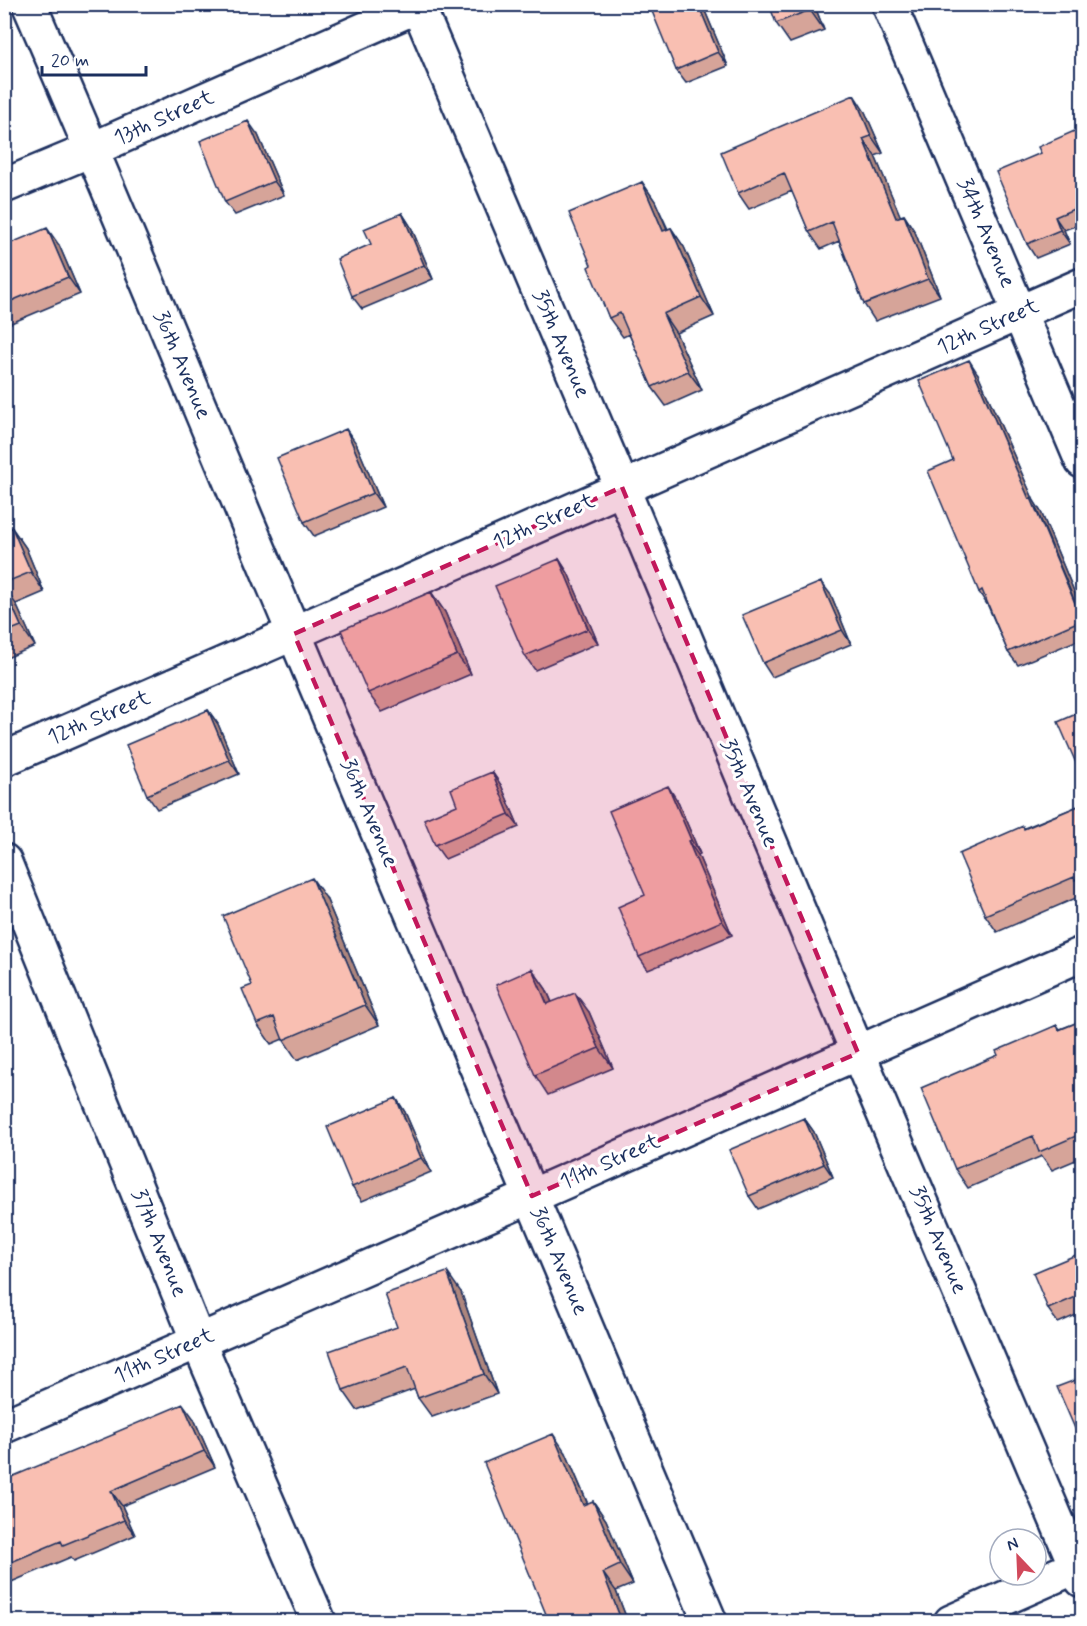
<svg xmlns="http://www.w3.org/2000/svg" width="1087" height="1626" font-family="Mynerve,sans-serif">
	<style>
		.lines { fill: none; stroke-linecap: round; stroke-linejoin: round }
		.minor-casing { stroke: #1b2f5e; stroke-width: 38 }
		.minor { stroke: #fff; stroke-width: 33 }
		.wall { fill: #d6a499; stroke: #1b2f5e; stroke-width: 1.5 }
		.shaded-wall { fill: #ae867d; stroke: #1b2f5e; stroke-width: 1.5 }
		.building { fill: #f9bfb2; stroke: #1b2f5e; stroke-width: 1.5 }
		.marked { fill: #c2185b; fill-opacity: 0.2; stroke: #c2185b; stroke-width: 4.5; stroke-dasharray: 12 8; stroke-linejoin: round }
		.labels { text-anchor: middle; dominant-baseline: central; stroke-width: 6; stroke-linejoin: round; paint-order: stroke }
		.street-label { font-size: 22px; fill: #1b2f5e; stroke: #fff }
	</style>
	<rect width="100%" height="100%" fill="#fff"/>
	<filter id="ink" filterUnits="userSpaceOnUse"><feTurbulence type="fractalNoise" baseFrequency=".0167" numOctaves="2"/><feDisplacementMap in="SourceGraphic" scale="12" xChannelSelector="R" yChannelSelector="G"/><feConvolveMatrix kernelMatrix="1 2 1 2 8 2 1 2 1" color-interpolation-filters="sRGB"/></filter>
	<g filter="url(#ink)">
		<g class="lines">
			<defs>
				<path id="minor" d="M 29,4 C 121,215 207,427 296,638 C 434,966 572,1293 710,1622
					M 417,4 L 622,487 L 858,1053 L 1082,1580
					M 889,4 L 1082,461
					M 4,186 L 93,149 L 422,4
					M 4,759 C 365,604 723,443 1082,285
					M 4,861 L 198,1341 L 319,1622
					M 4,1426 L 532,1196 L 1082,954
					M 951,1622 L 1082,1564"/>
			</defs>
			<use href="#minor" class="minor-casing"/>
			<use href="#minor" class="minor"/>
		</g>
		<path class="wall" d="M 702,4 L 728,66 L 686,83 L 676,70 Z
			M 814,4 L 824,30 L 790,43 L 776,23 Z
			M 865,112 L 883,153 L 875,156 L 900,216 L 904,215 L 915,232 L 940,296 L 875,321 L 864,304 L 839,241 L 821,249 L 809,232 L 792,191 L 749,209 L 738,193 Z
			M 1079,129 L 1083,133 L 1083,223 L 1064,230 L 1070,244 L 1036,258 L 1027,244 L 1041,153 Z
			M 258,135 L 284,195 L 235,215 L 225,202 Z
			M 642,182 L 655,201 L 668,229 L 671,228 L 684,247 L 714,316 L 676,333 L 702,390 L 666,406 L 652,387 L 629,334 L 623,337 L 609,318 L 591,265 Z
			M 402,213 L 411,227 L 433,279 L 362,309 L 352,296 L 371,244 Z
			M 59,245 L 80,294 L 4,326 L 4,246 Z
			M 978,374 L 1034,501 L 1041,512 L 1083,613 L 1083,638 L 1018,665 L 1008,652 L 988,606 L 979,592 L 953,460 Z
			M 356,443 L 383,507 L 314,536 L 304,522 Z
			M 12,528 L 26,548 L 44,592 L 16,604 L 35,646 L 4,659 L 4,531 Z
			M 559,559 L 568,573 L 598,643 L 535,670 L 525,656 Z
			M 431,592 L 445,612 L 471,674 L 382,712 L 368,693 Z
			M 831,595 L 851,644 L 772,677 L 763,663 Z
			M 208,710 L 218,724 L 239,774 L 157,809 L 147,795 Z
			M 492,772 L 501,785 L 519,827 L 445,859 L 435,845 L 457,805 Z
			M 677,800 L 700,854 L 698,855 L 732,935 L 648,970 L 639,957 L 645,895 Z
			M 1083,804 L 1083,895 L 997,932 L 985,915 L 1024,828 Z
			M 326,898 L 379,1025 L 297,1060 L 283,1039 L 271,1044 L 257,1024 L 252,985 Z
			M 532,969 L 546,989 L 552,1002 L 589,1012 L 613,1068 L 548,1095 L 535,1075 Z
			M 1083,1020 L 1083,1157 L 1052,1170 L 1042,1156 L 968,1188 L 955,1169 L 998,1055 L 1057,1025 L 1060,1029 Z
			M 396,1098 L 405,1112 L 431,1172 L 362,1201 L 352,1187 Z
			M 804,1118 L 814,1132 L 833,1177 L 758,1209 L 749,1196 Z
			M 1083,1252 L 1083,1312 L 1058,1323 L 1048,1309 Z
			M 461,1292 L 497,1394 L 432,1417 L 418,1398 L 415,1389 L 357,1410 L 343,1390 L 397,1327 Z
			M 194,1419 L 215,1467 L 122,1506 L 135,1535 L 74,1561 L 71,1557 L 4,1585 L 4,1480 Z
			M 566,1453 L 588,1504 L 593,1501 L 606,1520 L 633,1584 L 616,1591 L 628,1622 L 543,1622 L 548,1619 Z"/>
		<path class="shaded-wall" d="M 698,4 L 702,4 L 728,66 L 718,52 Z
			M 808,4 L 814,4 L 824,30 L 810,10 Z
			M 854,95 L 865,112 L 883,153 L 871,136 Z
			M 248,121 L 258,135 L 284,195 L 274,181 Z
			M 863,139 L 875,156 L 908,234 L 896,218 Z
			M 642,182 L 655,201 L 676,250 L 663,231 Z
			M 402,213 L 411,227 L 433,279 L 424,265 Z
			M 904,215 L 915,232 L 940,296 L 928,279 Z
			M 1055,217 L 1064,230 L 1070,244 L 1060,230 Z
			M 47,228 L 59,245 L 80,294 L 68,277 Z
			M 671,228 L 684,247 L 714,316 L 701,297 Z
			M 663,314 L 676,333 L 702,390 L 688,371 Z
			M 969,360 L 978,374 L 1034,501 L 1041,512 L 1083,613 L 1083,621 L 1036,508 L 1029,499 Z
			M 346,429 L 356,443 L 383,507 L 373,493 Z
			M 12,528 L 26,548 L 44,592 L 31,572 Z
			M 559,559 L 568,573 L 598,643 L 588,629 Z
			M 821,582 L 831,595 L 851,644 L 842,630 Z
			M 4,587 L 16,604 L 35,646 L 21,626 Z
			M 431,592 L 445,612 L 471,674 L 457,655 Z
			M 208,710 L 218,724 L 239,774 L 229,760 Z
			M 492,772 L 501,785 L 519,827 L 509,814 Z
			M 668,786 L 677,800 L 700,854 L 691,840 Z
			M 688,841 L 698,855 L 732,935 L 722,921 Z
			M 312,878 L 326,898 L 379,1025 L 365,1005 Z
			M 532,969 L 546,989 L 561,1024 L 547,1004 Z
			M 575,993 L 589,1012 L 613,1068 L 599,1048 Z
			M 396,1098 L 405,1112 L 431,1172 L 421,1158 Z
			M 804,1118 L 814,1132 L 833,1177 L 824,1164 Z
			M 447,1272 L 461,1292 L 497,1394 L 484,1374 Z
			M 183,1404 L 194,1419 L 215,1467 L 204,1451 Z
			M 553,1434 L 566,1453 L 596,1524 L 583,1505 Z
			M 111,1491 L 122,1506 L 135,1535 L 124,1520 Z
			M 593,1501 L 606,1520 L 633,1584 L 620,1565 Z
			M 603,1573 L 616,1591 L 628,1622 L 622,1622 Z"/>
		<path class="building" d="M 649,4 L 698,4 L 718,52 L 676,70 Z
			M 769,4 L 808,4 L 810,10 L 776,23 Z
			M 854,95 L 871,136 L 863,139 L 896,218 L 904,215 L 928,279 L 864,304 L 832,222 L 809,232 L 784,173 L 738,193 L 721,152 Z
			M 248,121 L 274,181 L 225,202 L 200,141 Z
			M 1079,129 L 1083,136 L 1083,205 L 1055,217 L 1060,230 L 1027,244 L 996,172 L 1041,153 L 1038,147 Z
			M 642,182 L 663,231 L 671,228 L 701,297 L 663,314 L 688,371 L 652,387 L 620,313 L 609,318 L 588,267 L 591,265 L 569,213 Z
			M 402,213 L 424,265 L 352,296 L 337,259 L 371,244 L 364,229 Z
			M 47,228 L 68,277 L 4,304 L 4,246 Z
			M 1083,323 L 1083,333 L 1079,325 Z
			M 969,360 L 1029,499 L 1031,498 L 1082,620 L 1008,652 L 982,590 L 979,592 L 928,471 L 953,460 L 919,381 Z
			M 346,429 L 373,493 L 304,522 L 277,458 Z
			M 12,528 L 31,572 L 4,583 L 4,531 Z
			M 559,559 L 588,629 L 525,656 L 495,586 Z
			M 821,582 L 842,630 L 763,663 L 742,615 Z
			M 4,588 L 21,626 L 4,633 Z
			M 431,592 L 457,655 L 368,693 L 341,630 Z
			M 208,710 L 229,760 L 147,795 L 126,745 Z
			M 1083,711 L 1083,779 L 1058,722 Z
			M 492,772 L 509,814 L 435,845 L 424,819 L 457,805 L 451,789 Z
			M 668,786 L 691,840 L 688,841 L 722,921 L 639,957 L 618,907 L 645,895 L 609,811 Z
			M 1083,804 L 1083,877 L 1075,880 L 1074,877 L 985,915 L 959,854 L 1023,826 L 1024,829 Z
			M 312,878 L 365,1005 L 283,1040 L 274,1017 L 257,1024 L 242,989 L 252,985 L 223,916 Z
			M 532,969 L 547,1004 L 575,993 L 599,1048 L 535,1075 L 496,985 Z
			M 1083,1020 L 1083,1133 L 1039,1152 L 1033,1136 L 955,1169 L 921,1088 L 998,1055 L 996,1051 L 1057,1025 L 1059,1030 Z
			M 396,1098 L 421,1158 L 352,1187 L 327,1127 Z
			M 804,1118 L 824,1164 L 749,1196 L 729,1150 Z
			M 1083,1252 L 1083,1294 L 1048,1309 L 1033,1273 Z
			M 447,1272 L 484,1374 L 418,1398 L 407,1367 L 343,1390 L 329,1351 L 397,1327 L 385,1294 Z
			M 1083,1377 L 1083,1447 L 1057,1387 Z
			M 183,1404 L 204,1451 L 111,1491 L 124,1520 L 63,1545 L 61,1541 L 4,1565 L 4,1480 L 115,1434 L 114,1433 Z
			M 553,1434 L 583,1505 L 593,1501 L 620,1565 L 603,1573 L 622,1622 L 543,1622 L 548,1619 L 484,1463 Z"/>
	</g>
	<path class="marked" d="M 622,487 L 858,1053 L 532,1196 L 294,634 Z"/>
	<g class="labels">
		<g class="street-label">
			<text transform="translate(164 118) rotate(-24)">13th Street</text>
			<text transform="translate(986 233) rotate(67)">34th Avenue</text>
			<text transform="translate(988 327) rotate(-24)">12th Street</text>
			<text transform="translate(561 344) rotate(67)">35th Avenue</text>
			<text transform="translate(182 365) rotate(67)">36th Avenue</text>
			<text transform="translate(544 522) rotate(-24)">12th Street</text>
			<text transform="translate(99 718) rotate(-23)">12th Street</text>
			<text transform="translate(749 793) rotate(67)">35th Avenue</text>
			<text transform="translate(369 813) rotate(67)">36th Avenue</text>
			<text transform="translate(610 1162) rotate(-24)">11th Street</text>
			<text transform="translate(938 1240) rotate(67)">35th Avenue</text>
			<text transform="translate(159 1243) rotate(68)">37th Avenue</text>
			<text transform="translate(559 1261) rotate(67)">36th Avenue</text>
			<text transform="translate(164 1356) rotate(-24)">11th Street</text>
		</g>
	</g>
	<rect width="1087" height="1626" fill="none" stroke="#fff" stroke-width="24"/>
	<rect x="12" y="12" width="1063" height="1602" fill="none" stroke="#1b2f5e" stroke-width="2" filter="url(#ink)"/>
	<g transform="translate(1018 1557) rotate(337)"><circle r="28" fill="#ffffff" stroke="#a4acbf" stroke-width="1.5"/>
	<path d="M0-4.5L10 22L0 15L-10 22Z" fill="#d1495b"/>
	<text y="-9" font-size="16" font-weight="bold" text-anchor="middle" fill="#1b2f5e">N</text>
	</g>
	<path d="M42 66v9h104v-9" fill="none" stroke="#1b2f5e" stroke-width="3"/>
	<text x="51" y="66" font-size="18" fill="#1b2f5e" stroke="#ffffff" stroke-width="4.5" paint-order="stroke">20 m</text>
</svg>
